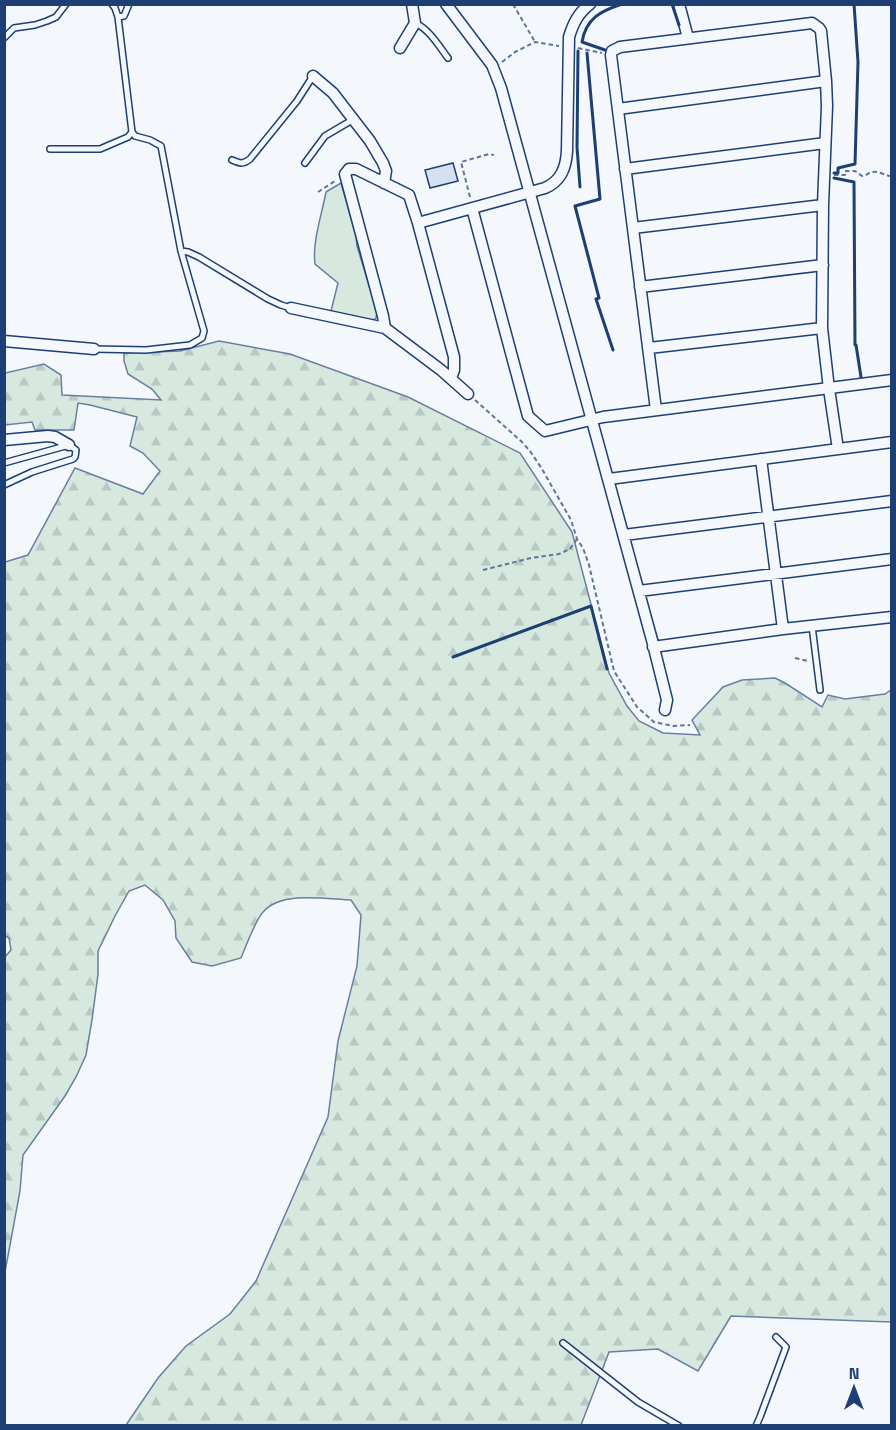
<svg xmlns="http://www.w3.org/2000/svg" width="896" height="1430" font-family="'Space Grotesk',sans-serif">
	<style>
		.green { fill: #d7e8df; stroke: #687fa3; stroke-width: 1.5 }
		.forest { fill: url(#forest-firs); stroke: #687fa3; stroke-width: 1.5 }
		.building { fill: #d5e0f0; stroke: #1d3f73; stroke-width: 1.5 }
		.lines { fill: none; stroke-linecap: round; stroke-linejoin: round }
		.service-casing { stroke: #1d3f73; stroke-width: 8 }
		.minor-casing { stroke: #1d3f73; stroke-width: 13 }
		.path { stroke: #5e769c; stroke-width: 2; stroke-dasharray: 4.5 3; stroke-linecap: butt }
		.service { stroke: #f4f7fb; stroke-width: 5 }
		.minor { stroke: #f4f7fb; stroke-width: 10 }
		.wall { stroke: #1d3f73; stroke-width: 3 }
	</style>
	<defs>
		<pattern id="forest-firs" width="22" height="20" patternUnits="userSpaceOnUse" patternTransform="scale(1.5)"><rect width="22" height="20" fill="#d7e8df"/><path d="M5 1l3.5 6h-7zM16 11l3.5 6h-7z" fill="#b8c8c3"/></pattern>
	</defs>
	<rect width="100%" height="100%" fill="#f4f7fb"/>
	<path class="green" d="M 341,183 L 356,236 L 357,246 L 377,312 L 376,318 L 374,320 L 371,321 L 331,311 L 338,283 L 315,264 C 312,242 322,214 326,192 Z"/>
	<path class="forest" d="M 219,341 L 290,354 L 408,397 L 520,453 L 572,532 L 609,673 L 627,706 L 639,721 L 663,733 L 700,735 L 692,720 L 723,687 L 742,680 L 775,678 L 785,683 L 822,707 L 828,695 L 845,699 L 885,694 L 891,690 L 891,1322 L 731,1316 L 698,1371 L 658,1349 L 609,1352 L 581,1425 L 126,1425 L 158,1378 L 186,1346 L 230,1314 L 256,1281 L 328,1117 L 338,1041 L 357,966 L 361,915 L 351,900 C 326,899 283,891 264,911 C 257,917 245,948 241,958 L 212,966 L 192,962 L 176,938 L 175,921 L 163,900 L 145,885 L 129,891 L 115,916 L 98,951 L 98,974 L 92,1020 L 86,1055 L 76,1077 L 65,1096 L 23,1155 L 20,1191 L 5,1272 L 4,958 L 11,950 L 9,938 L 4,935 L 5,562 L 28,555 L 75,468 L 143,494 L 160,471 L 143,453 L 130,446 L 137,417 L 90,405 L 78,403 L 74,430 L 35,430 L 32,422 L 5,425 L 5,373 L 44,364 L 61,375 L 62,395 L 161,400 L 152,389 L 128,374 L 124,361 L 124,353 L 180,351 Z"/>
	<path class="building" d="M 453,163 L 458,181 L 430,188 L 425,170 Z"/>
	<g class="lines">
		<defs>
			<path id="service" d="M 112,4 L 115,8 L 118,17 L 132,132
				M 118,17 L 124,16 L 129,4
				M 415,23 C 429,29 439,46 448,58
				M 4,38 L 14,28 L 35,25 L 47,21 L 56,17 L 66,4
				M 50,149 L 100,149 L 128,137 L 132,132
				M 232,160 C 239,163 243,165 250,159 L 297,101 L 313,76
				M 305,163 L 325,136 L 354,119
				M 181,251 L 188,252 L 199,257 L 268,299 L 281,305 L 291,308
				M 94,349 L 146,350 L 190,345 L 202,338 L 204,331 L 181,251 L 161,146 L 150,140 L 135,136 L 132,132
				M 4,463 L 69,445 L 76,450 L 75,457 L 73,459 L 32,472 L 4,485
				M 812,626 L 820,690
				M 563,1343 L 638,1402 L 679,1426
				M 756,1426 L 760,1417 L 786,1347 L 776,1337"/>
			<path id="minor" d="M 446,4 L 492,65 L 501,88 L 652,640 L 667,700 L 665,710
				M 679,4 L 688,38
				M 400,48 L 415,23 L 412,4
				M 313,76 L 333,93 L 370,141 L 383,163 L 386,171 L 384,183
				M 618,109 L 826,81
				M 625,169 L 825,143
				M 472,208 L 528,416 L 545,431 L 603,417 L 892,380
				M 418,223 L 545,188 C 561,181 566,168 567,151 L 569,37 C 573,24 578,13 590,4
				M 633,228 L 823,205
				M 640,287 L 823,265
				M 291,308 L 385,328 L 441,370 L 468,394
				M 385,328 L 383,316 L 345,174 L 349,169 L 356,169 L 409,195 L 418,223 L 454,357 L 454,370 L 451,378
				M 4,341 L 94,349
				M 649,348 L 822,328
				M 656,410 L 611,55 L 612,51 L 620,47 L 812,23 L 819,28 L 821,31 L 826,81 L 827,106 L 823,205 L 822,328 L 829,389 L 838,449
				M 4,440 L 48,436 L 55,437 L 69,445
				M 761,459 L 783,629
				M 609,479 L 892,442
				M 624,535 L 892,501
				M 639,591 L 892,559
				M 653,647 L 783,629 L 892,617"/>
		</defs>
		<use href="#service" class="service-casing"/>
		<use href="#minor" class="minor-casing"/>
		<path class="path" d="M 513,4 L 535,42
			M 578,48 L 602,53
			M 502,62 L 515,52 L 535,42 L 559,46
			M 834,175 L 845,175 L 845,171 L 855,171 L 862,176 C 867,176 868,172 873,172 C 879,171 884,175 890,176
			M 318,192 L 335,181
			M 470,197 L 461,162 L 489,154 L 494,155
			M 475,400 L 521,441 L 530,451 L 542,469 L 571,520 L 577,539 L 583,548 L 589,565 L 614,671 L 637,707 L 654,722 L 673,726 L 690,725
			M 483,570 L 531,558 L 559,554 L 570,549 L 577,539
			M 795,658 L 808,661"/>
		<use href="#service" class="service"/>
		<use href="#minor" class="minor"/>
		<path class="wall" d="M 672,4 L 679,25
			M 605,50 L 582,42 C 586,18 601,11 622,4
			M 578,51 L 577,147 L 580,187
			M 587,53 L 600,199 L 575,206 L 599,298 L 596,299 L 613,350
			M 834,173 L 838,173 L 838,168 L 855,164 L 858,62 L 854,4
			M 834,178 L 854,182 L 855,345 L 856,345 L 861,377
			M 453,657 L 591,606 L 607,669"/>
	</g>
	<rect width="896" height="1430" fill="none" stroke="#1d3f73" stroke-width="12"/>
	<g transform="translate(854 1388)" stroke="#f4f7fb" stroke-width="4.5" paint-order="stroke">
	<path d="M0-4.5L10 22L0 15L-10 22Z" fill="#1d3f73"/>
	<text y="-9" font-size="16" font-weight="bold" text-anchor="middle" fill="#1d3f73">N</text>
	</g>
</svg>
